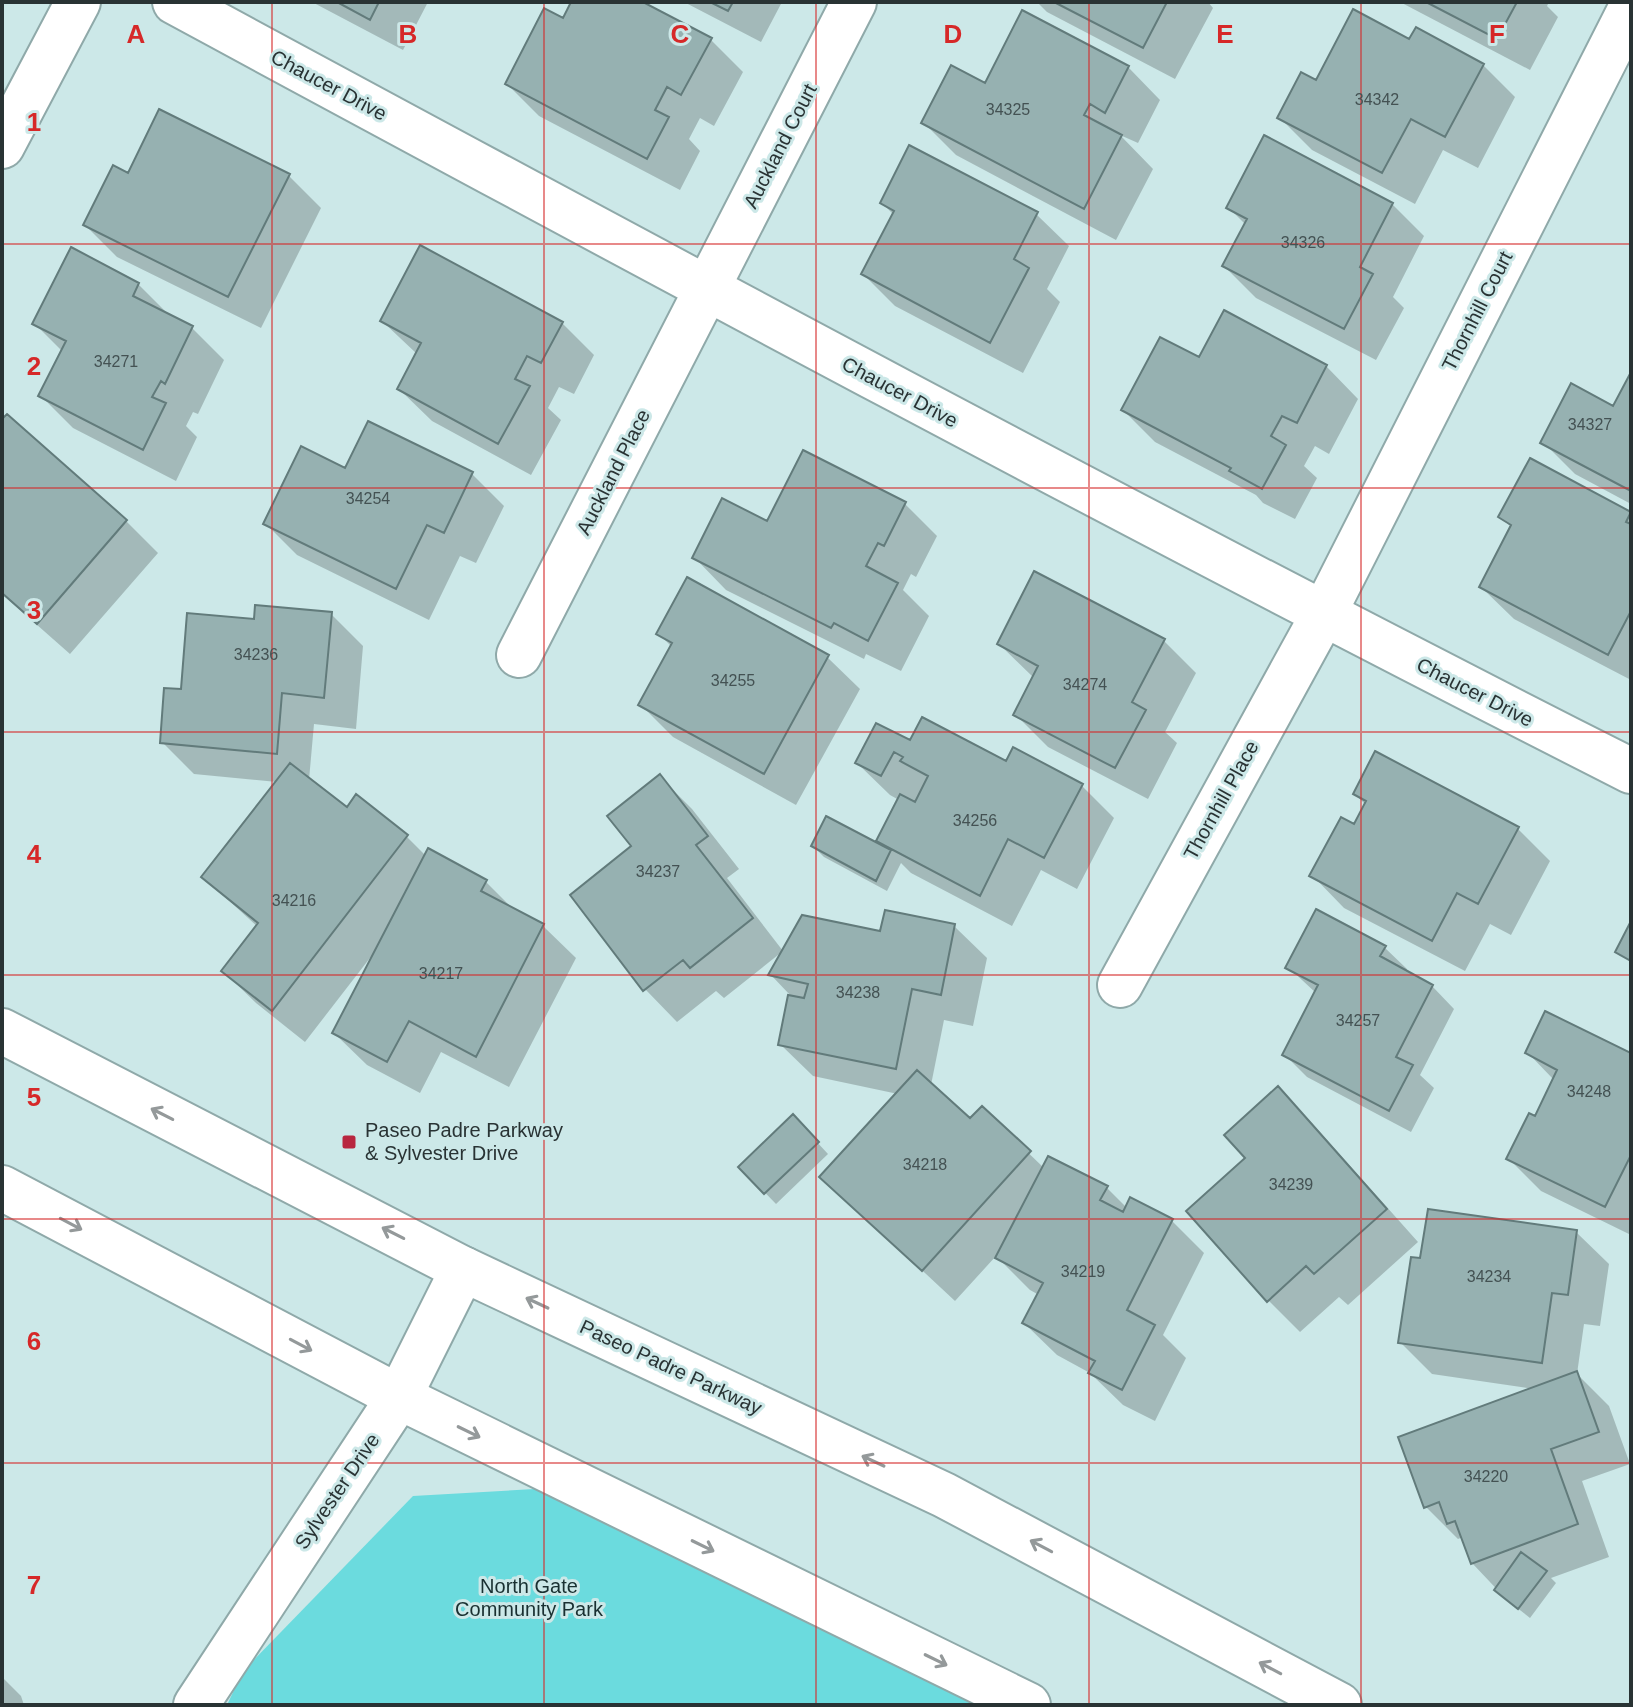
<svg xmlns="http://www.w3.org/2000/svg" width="1633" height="1707" font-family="Arial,sans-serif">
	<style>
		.green { fill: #6bdbde }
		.shadow { fill: #0003 }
		.building { fill: #96b1b1; stroke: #627b7b; stroke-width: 2 }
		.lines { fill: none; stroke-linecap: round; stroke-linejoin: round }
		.minor-casing { stroke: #8fa9a9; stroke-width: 48 }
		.major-casing { stroke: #8fa9a9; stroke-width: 48 }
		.minor { stroke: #fff; stroke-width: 44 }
		.major { stroke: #fff; stroke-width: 44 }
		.oneway { stroke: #94999a }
		.grid { fill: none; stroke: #d62828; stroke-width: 2; stroke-opacity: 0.55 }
		.poi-dot { fill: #b8263f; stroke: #cce8e8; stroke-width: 3 }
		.labels { text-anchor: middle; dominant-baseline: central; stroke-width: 6; stroke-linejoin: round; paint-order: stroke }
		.number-label { font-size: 16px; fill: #445253 }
		.street-label { font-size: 20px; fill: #293334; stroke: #cce8e8 }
		.poi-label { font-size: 20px; fill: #293334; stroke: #cce8e8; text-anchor: start }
		.park-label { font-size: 20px; fill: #193031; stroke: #cce8e8 }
		.grid-label { font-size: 26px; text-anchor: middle; font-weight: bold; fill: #d62828; stroke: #cce8e8; stroke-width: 6; stroke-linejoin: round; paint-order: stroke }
	</style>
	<rect width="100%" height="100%" fill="#cce8e8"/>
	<path class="green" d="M 552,1488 L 980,1705 L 227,1705 L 243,1671 L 413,1496 Z"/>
	<path class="shadow" d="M 312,2 L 428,2 L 403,50 Z
		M 574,2 L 638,2 L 711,40 L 743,72 L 714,126 L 700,118 L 689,139 L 700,151 L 680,190 L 539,116 L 507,84 L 564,21 Z
		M 684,2 L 782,2 L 761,42 Z
		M 1037,2 L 1208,2 L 1213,8 L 1175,79 L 1047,12 Z
		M 1400,2 L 1549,2 L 1547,6 L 1558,17 L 1530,70 Z
		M 1410,41 L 1483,65 L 1515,97 L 1478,168 L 1443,150 L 1415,204 L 1312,150 L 1280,118 L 1316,82 Z
		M 1128,67 L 1160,100 L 1138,143 L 1120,135 L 1153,169 L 1116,240 L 956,155 L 924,123 L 985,85 Z
		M 129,175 L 288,175 L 321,208 L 261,328 L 117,257 L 85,225 Z
		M 882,203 L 1036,214 L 1069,246 L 1047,289 L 1060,302 L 1023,373 L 895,306 L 863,274 L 894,215 Z
		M 1392,204 L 1424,236 L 1393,297 L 1404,308 L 1376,360 L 1256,298 L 1224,266 L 1246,225 L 1228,207 Z
		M 138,284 L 171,317 L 192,328 L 224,360 L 198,414 L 193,412 L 186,426 L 197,437 L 176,481 L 73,428 L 40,395 L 63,352 L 34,323 Z
		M 382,321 L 562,323 L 594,355 L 574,394 L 559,387 L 548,408 L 561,420 L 531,475 L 432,421 L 399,389 L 417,354 Z
		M 1200,360 L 1326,366 L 1358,399 L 1329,454 L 1315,446 L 1304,466 L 1317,478 L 1295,519 L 1263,503 L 1256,495 L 1155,442 L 1123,410 Z
		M 1631,376 L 1631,504 L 1575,474 L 1543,442 L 1614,408 Z
		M 2,422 L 126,521 L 158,553 L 70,654 L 2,594 Z
		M 1531,461 L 1631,514 L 1631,680 L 1514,619 L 1481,587 L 1512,528 L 1501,517 Z
		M 346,470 L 472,474 L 504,506 L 476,563 L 460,556 L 429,620 L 297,555 L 265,523 Z
		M 905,504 L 937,536 L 916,577 L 911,574 L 903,590 L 929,616 L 901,671 L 866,654 L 864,659 L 726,590 L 694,557 L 768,524 Z
		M 331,614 L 363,646 L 356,729 L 314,724 L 309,780 L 347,810 L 357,797 L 407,837 L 426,856 L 486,882 L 515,911 L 543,926 L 576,958 L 509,1087 L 441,1052 L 420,1093 L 367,1065 L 334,1033 L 375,955 L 373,954 L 305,1042 L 256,1003 L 223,971 L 258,927 L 203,877 L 277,782 L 194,774 L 162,742 L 183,692 L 256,621 Z
		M 659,634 L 827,657 L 860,689 L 796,805 L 673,737 L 641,705 L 672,647 Z
		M 1164,641 L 1196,673 L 1165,732 L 1177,743 L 1148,799 L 1048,747 L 1015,714 L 1034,678 L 999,644 Z
		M 911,743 L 1007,764 L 1082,786 L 1114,818 L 1077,889 L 1041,870 L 1012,926 L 911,873 L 901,863 L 887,891 L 824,857 L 813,846 L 887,849 L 879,841 L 899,800 L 890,795 L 857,763 Z
		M 660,777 L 692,809 L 739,869 L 727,878 L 783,951 L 724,998 L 716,991 L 677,1022 L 645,989 Z
		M 1355,794 L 1518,829 L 1550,861 L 1511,935 L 1490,924 L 1465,971 L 1344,908 L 1312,875 L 1355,827 L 1366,805 Z
		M 954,926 L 987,958 L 973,1026 L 944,1020 L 931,1085 L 970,1121 L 982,1108 L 1044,1168 L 1107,1188 L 1127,1208 L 1172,1221 L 1204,1253 L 1163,1335 L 1186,1358 L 1155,1421 L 1123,1405 L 1090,1373 L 1057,1355 L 1024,1323 L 1039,1295 L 1030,1290 L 996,1256 L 955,1301 L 822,1177 L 898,1094 L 813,1076 L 780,1044 L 790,995 L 771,975 L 882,933 Z
		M 1384,947 L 1407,969 L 1405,972 L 1432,986 L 1454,1009 L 1420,1075 L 1434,1088 L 1411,1132 L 1307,1077 L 1285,1055 L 1316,993 L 1288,967 Z
		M 1528,1053 L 1631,1056 L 1631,1235 L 1541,1191 L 1509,1159 L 1536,1119 L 1554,1080 Z
		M 1278,1088 L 1310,1121 L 1418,1242 L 1348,1305 L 1339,1297 L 1300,1332 L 1268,1300 L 1248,1158 Z
		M 803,1127 L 828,1154 L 776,1204 L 740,1167 Z
		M 1576,1232 L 1609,1264 L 1600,1326 L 1584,1324 L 1577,1374 L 1609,1406 L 1630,1464 L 1582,1481 L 1609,1557 L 1551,1578 L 1556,1583 L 1530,1618 L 1507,1600 L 1472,1563 L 1463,1537 L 1458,1539 L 1426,1507 L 1534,1389 L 1432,1374 L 1400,1342 Z
		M 2,1677 L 21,1696 L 24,1705 L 2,1705 Z"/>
	<path class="building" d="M 337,2 L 379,2 L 370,20 Z
		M 571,2 L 643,2 L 712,38 L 681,95 L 667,87 L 655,110 L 669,117 L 647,159 L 505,84 L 544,8 L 563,18 Z
		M 710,2 L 733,2 L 728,11 Z
		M 1054,2 L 1167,2 L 1143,48 Z
		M 1426,2 L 1517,2 L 1497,39 Z
		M 1353,9 L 1409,39 L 1416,27 L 1484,64 L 1445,137 L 1411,119 L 1382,173 L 1277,118 L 1301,72 L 1316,80 Z
		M 1022,10 L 1129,66 L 1105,113 L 1090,104 L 1084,115 L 1122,135 L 1084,209 L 921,123 L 951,65 L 985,83 Z
		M 159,109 L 290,174 L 228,297 L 83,225 L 113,165 L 128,173 Z
		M 1264,135 L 1393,203 L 1360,267 L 1373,274 L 1344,329 L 1222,266 L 1247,219 L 1226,208 Z
		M 909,145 L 1038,212 L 1014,259 L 1029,268 L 990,343 L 861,274 L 894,211 L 880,203 Z
		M 420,245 L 563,322 L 541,363 L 527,356 L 515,379 L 530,386 L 498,444 L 397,389 L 421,343 L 380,321 Z
		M 71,247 L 139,283 L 133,296 L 193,326 L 165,384 L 161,381 L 152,397 L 166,403 L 143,450 L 38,396 L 66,341 L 32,324 Z
		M 1224,310 L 1327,365 L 1297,423 L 1282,416 L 1271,436 L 1286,445 L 1262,489 L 1229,471 L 1231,468 L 1121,410 L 1160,337 L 1199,357 Z
		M 1631,372 L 1631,491 L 1540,443 L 1571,383 L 1613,406 Z
		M 7,414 L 127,520 L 37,624 L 2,593 L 2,419 Z
		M 368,421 L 473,472 L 444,533 L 427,525 L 396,589 L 263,524 L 301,446 L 345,468 Z
		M 803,450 L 906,502 L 884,546 L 878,543 L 866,566 L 898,583 L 868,641 L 834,623 L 831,628 L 692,558 L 722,498 L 767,521 Z
		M 1530,458 L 1631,512 L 1626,522 L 1631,524 L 1631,611 L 1608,655 L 1479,587 L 1511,525 L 1498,517 Z
		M 1034,571 L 1165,639 L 1132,702 L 1146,710 L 1115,768 L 1013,715 L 1038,666 L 997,644 Z
		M 687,577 L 829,655 L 764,774 L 638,705 L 672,643 L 656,634 Z
		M 255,605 L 332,612 L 324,698 L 282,693 L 277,754 L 160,743 L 164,688 L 181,689 L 187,613 L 254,619 Z
		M 922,717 L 1006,761 L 1013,747 L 1083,784 L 1044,858 L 1008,839 L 980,896 L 876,841 L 900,794 L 915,802 L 928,776 L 900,761 L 903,757 L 894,752 L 881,776 L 855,763 L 876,723 L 910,740 Z
		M 1375,751 L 1519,827 L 1478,904 L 1457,893 L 1432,941 L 1309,876 L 1341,817 L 1354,824 L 1366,801 L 1353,794 Z
		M 290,763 L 347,807 L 356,794 L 408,835 L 272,1011 L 221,971 L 258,923 L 201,877 Z
		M 660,774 L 708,836 L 696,845 L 753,918 L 690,968 L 683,960 L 643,991 L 570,895 L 631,846 L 607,816 Z
		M 826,816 L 891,850 L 876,881 L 811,846 Z
		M 428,848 L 487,880 L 481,891 L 544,924 L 476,1057 L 409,1021 L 387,1062 L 332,1033 Z
		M 1316,909 L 1386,946 L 1380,956 L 1433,985 L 1396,1057 L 1413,1065 L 1389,1111 L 1282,1055 L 1318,985 L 1285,968 Z
		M 885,910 L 955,924 L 941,995 L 912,989 L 896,1069 L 778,1045 L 788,995 L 804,998 L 808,984 L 768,975 L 802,915 L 880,931 Z
		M 1631,921 L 1631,961 L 1615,952 Z
		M 1545,1011 L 1631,1053 L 1631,1155 L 1605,1207 L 1506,1159 L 1529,1113 L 1535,1116 L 1557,1070 L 1525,1053 Z
		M 917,1070 L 970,1118 L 982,1106 L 1031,1151 L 922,1271 L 819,1177 Z
		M 1278,1086 L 1387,1209 L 1314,1274 L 1306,1266 L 1267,1302 L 1186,1211 L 1245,1158 L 1224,1135 Z
		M 793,1114 L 819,1142 L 764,1194 L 738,1167 Z
		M 1048,1156 L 1108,1186 L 1100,1200 L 1123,1212 L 1130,1197 L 1173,1219 L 1127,1310 L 1155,1325 L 1122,1390 L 1088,1373 L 1095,1361 L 1022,1323 L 1043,1283 L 995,1258 Z
		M 1428,1209 L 1577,1230 L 1568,1295 L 1552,1293 L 1542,1363 L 1398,1343 L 1411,1257 L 1420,1258 Z
		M 1577,1371 L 1599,1432 L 1551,1449 L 1578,1524 L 1471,1564 L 1455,1521 L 1447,1524 L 1439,1502 L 1424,1508 L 1398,1437 Z
		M 1521,1552 L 1547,1571 L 1518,1609 L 1494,1590 Z"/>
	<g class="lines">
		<defs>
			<path id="minor" d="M 175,2 C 658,263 1141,523 1631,771
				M 2,146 L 78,2
				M 519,655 L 854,2
				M 1120,985 L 1323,615 L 1631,8
				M 196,1705 L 399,1397 L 463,1269"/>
			<path id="major" d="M 2,1031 L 463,1269 L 944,1495 L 1339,1705
				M 2,1188 L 399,1397 L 1028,1705"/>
		</defs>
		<use href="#minor" class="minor-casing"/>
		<use href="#major" class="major-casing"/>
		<use href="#minor" class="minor"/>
		<use href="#major" class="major"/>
	</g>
	<defs><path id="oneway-shaft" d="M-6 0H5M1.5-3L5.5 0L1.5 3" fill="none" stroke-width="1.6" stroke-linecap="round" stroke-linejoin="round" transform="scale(2)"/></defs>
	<g class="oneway">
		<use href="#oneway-shaft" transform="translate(162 1114) rotate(-153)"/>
		<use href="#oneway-shaft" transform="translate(71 1224) rotate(28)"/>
		<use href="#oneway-shaft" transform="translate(393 1233) rotate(-153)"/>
		<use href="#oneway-shaft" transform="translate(537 1303) rotate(-155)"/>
		<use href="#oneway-shaft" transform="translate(301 1345) rotate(28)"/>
		<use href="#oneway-shaft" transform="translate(469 1432) rotate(26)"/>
		<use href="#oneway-shaft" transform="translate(873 1461) rotate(-155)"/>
		<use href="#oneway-shaft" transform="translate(703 1546) rotate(26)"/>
		<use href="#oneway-shaft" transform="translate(1041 1546) rotate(-152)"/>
		<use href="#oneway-shaft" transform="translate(936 1660) rotate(26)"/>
		<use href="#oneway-shaft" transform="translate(1270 1668) rotate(-152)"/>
	</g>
	<path class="grid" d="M 272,2 L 272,1705M 544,2 L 544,1705M 816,2 L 816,1705M 1089,2 L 1089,1705M 1361,2 L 1361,1705M 2,244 L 1631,244M 2,488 L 1631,488M 2,732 L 1631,732M 2,975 L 1631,975M 2,1219 L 1631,1219M 2,1463 L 1631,1463"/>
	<rect class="poi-dot" x="341" y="1134" width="16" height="16" rx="4"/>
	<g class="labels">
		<g class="number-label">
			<text x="1377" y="99">34342</text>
			<text x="1008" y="109">34325</text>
			<text x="1303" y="242">34326</text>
			<text x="116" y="361">34271</text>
			<text x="1590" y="424">34327</text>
			<text x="368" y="498">34254</text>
			<text x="256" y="654">34236</text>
			<text x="733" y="680">34255</text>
			<text x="1085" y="684">34274</text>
			<text x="975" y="820">34256</text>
			<text x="658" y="871">34237</text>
			<text x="294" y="900">34216</text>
			<text x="441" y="973">34217</text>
			<text x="858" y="992">34238</text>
			<text x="1358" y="1020">34257</text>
			<text x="1589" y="1091">34248</text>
			<text x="925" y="1164">34218</text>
			<text x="1291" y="1184">34239</text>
			<text x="1083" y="1271">34219</text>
			<text x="1489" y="1276">34234</text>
			<text x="1486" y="1476">34220</text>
		</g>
		<g class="street-label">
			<text transform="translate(329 85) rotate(28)">Chaucer Drive</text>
			<text transform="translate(780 146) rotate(-63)">Auckland Court</text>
			<text transform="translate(1477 311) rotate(-63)">Thornhill Court</text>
			<text transform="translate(900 392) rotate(28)">Chaucer Drive</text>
			<text transform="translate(613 472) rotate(-63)">Auckland Place</text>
			<text transform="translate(1475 692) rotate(27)">Chaucer Drive</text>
			<text transform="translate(1221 800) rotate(-61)">Thornhill Place</text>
			<text transform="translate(671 1367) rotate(25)">Paseo Padre Parkway</text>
			<text transform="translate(337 1491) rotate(-56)">Sylvester Drive</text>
		</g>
		<g class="poi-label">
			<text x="365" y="1130">Paseo Padre Parkway<tspan x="365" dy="23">&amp; Sylvester Drive</tspan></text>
		</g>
		<g class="park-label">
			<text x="529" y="1586">North Gate<tspan x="529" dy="23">Community Park</tspan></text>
		</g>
	</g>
	<g class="grid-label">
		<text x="136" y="43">A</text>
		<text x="408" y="43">B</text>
		<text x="680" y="43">C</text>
		<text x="953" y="43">D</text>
		<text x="1225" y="43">E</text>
		<text x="1497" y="43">F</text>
		<text x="34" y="131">1</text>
		<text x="34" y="375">2</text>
		<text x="34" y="619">3</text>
		<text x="34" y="863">4</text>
		<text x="34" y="1106">5</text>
		<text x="34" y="1350">6</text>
		<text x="34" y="1594">7</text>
	</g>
	<rect width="1633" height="1707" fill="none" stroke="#293334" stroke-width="8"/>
</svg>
